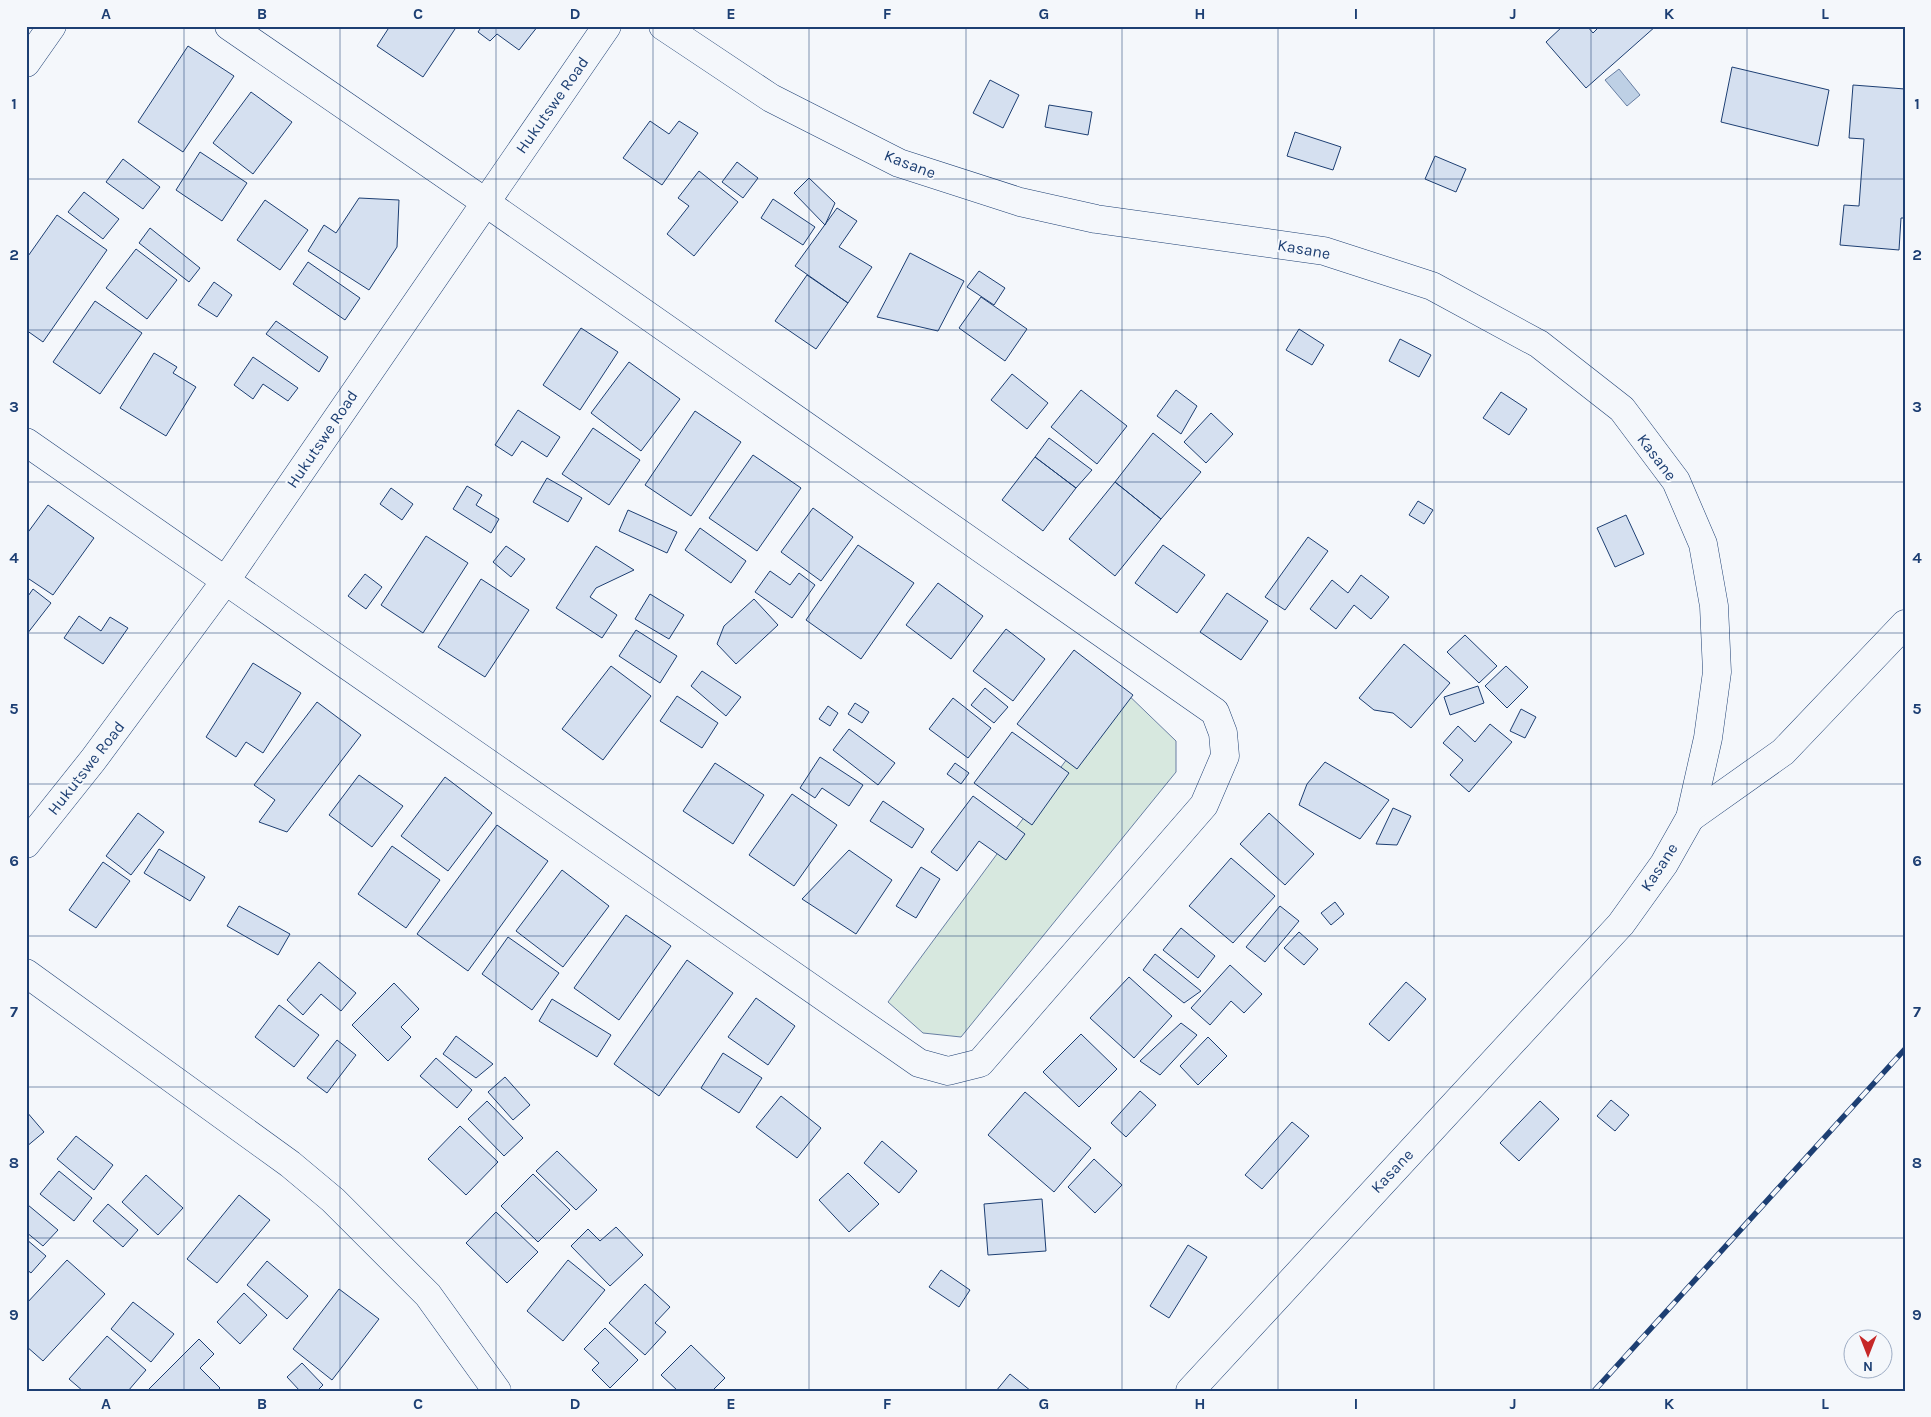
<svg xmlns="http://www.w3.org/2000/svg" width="1931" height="1417" font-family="Karla,sans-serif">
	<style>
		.green { fill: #d7e8df; stroke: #687fa3 }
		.water { fill: #bed0e5; stroke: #687fa3 }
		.building { fill: #d5e0f0; stroke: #1d3f73 }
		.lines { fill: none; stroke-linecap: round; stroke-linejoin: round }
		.street-casing { stroke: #1d3f73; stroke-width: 29 }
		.secondary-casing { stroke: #1d3f73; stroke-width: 29 }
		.street { stroke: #f4f7fb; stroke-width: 28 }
		.secondary { stroke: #f4f7fb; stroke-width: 28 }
		.rail-casing { stroke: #1d3f73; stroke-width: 5.5 }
		.rail { stroke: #f4f7fb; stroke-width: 4; stroke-dasharray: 11; stroke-linecap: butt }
		.grid { fill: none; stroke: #1d3f73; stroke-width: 1; stroke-opacity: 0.55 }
		.labels { text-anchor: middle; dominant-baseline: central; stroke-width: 4; stroke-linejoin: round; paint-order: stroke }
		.street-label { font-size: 16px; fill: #1d3f73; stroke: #f4f7fb }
		.neatline { fill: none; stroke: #1d3f73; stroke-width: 2 }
		.grid-label { font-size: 16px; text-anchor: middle; font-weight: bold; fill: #1d3f73 }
	</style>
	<rect width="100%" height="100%" fill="#f4f7fb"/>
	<path class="green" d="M 1120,687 L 1176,741 L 1176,772 L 961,1037 L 923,1033 L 888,1002 Z"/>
	<path class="water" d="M 1619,69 L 1640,95 L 1627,106 L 1605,80 Z"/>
	<path class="building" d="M 390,26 L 457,26 L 423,77 L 377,46 Z
		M 482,26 L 538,26 L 519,50 L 497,34 L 490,41 L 478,32 Z
		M 1563,26 L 1587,26 L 1593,33 L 1600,26 L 1656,26 L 1586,88 L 1546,42 Z
		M 188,46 L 234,76 L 183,152 L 138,122 Z
		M 1732,67 L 1829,90 L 1818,146 L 1721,122 Z
		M 990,80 L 1019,95 L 1003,128 L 973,113 Z
		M 1853,85 L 1905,89 L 1905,218 L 1901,218 L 1899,250 L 1840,245 L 1844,205 L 1859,206 L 1864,139 L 1849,138 Z
		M 251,92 L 292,122 L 253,174 L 213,143 Z
		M 1049,105 L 1092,112 L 1088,135 L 1045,127 Z
		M 650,121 L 669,134 L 679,121 L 698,133 L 662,185 L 623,158 Z
		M 1295,132 L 1341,147 L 1333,170 L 1287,156 Z
		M 200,152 L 247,183 L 222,221 L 176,190 Z
		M 1435,156 L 1466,169 L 1456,192 L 1425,179 Z
		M 123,159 L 160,187 L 143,209 L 106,182 Z
		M 737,162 L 758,178 L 743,198 L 722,182 Z
		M 699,171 L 738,202 L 694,256 L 667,234 L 689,206 L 678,198 Z
		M 809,178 L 835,203 L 825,225 L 794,193 Z
		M 84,192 L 119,219 L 103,239 L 68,212 Z
		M 359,198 L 399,200 L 397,247 L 369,290 L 308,251 L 324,225 L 336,233 Z
		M 773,199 L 815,227 L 803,245 L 761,218 Z
		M 265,200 L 308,230 L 280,270 L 237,240 Z
		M 837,208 L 857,221 L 839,247 L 872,267 L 848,303 L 795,266 Z
		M 57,215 L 107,250 L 43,342 L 26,330 L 26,259 Z
		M 150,228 L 200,268 L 189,282 L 139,243 Z
		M 136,249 L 177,280 L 147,319 L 106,288 Z
		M 910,253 L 964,281 L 938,331 L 877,317 Z
		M 308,262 L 360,298 L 345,320 L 293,284 Z
		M 979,271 L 1005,288 L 994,305 L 967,287 Z
		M 807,275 L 848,303 L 816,349 L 775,321 Z
		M 214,282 L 232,295 L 217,317 L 198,305 Z
		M 981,297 L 1027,329 L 1005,361 L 959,328 Z
		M 95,301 L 142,333 L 100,394 L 53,362 Z
		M 276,321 L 328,357 L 319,372 L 266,334 Z
		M 581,328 L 618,352 L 580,410 L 543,385 Z
		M 1299,329 L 1324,345 L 1312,365 L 1286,350 Z
		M 1400,339 L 1431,355 L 1419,377 L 1389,361 Z
		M 154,353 L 177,367 L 173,373 L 196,387 L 166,436 L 120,408 Z
		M 253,357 L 298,388 L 288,401 L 263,384 L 253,399 L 234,385 Z
		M 629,362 L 680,399 L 641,451 L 591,413 Z
		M 1012,374 L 1048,403 L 1027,429 L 991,400 Z
		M 1081,390 L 1127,426 L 1097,464 L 1051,427 Z
		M 1176,390 L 1197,406 L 1181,434 L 1157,416 Z
		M 1501,392 L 1527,409 L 1509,435 L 1483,418 Z
		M 518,410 L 560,437 L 547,457 L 522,441 L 512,456 L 495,445 Z
		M 695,411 L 741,442 L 691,516 L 645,485 Z
		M 1211,413 L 1233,434 L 1206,463 L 1184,442 Z
		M 593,428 L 640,460 L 609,505 L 562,474 Z
		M 1153,433 L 1201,472 L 1161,519 L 1115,482 Z
		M 1049,438 L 1092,470 L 1076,488 L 1035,457 Z
		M 753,455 L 801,488 L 757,551 L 709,518 Z
		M 1035,457 L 1076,488 L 1043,531 L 1002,500 Z
		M 547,478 L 582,498 L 568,522 L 533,502 Z
		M 1115,482 L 1161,519 L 1115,576 L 1069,539 Z
		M 467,486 L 482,495 L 476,505 L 499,519 L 491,533 L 453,509 Z
		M 391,488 L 413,504 L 402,520 L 380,504 Z
		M 1418,501 L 1433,510 L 1424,524 L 1409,515 Z
		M 48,505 L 94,538 L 53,595 L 26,577 L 26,535 Z
		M 813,508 L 853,537 L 821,581 L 781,552 Z
		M 628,510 L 677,532 L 667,553 L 619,531 Z
		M 1626,515 L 1644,554 L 1615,567 L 1597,528 Z
		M 700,528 L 746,561 L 731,583 L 685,550 Z
		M 426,536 L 468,563 L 423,633 L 381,605 Z
		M 1308,537 L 1328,551 L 1285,610 L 1265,597 Z
		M 858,545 L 914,583 L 861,659 L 806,620 Z
		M 1163,545 L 1205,575 L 1177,613 L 1135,583 Z
		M 506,546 L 525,559 L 511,577 L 493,562 Z
		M 596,546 L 634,570 L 596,588 L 590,597 L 617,615 L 602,638 L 556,608 Z
		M 770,571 L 790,585 L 799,573 L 815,585 L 792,618 L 755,592 Z
		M 365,574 L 382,587 L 366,609 L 348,596 Z
		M 1361,575 L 1389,597 L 1371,619 L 1354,605 L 1336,629 L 1310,609 L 1332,580 L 1348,593 Z
		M 481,579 L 529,610 L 485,677 L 438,647 Z
		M 938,583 L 983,616 L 951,659 L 906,625 Z
		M 33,589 L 51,603 L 27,634 L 26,599 Z
		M 1227,593 L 1268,621 L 1241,660 L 1200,632 Z
		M 650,594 L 684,615 L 669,639 L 635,619 Z
		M 754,599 L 778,625 L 736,664 L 717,644 L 724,626 Z
		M 79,616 L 101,631 L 110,617 L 128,628 L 103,664 L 64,638 Z
		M 1006,629 L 1045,659 L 1013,701 L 973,671 Z
		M 636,630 L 677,656 L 660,683 L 619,656 Z
		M 1465,635 L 1497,666 L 1479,683 L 1447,652 Z
		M 1404,644 L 1450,683 L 1411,728 L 1393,713 L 1374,710 L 1359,698 Z
		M 1074,650 L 1133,695 L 1077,769 L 1017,724 Z
		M 253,663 L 301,693 L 263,753 L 246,742 L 236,757 L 206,737 Z
		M 611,666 L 651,696 L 603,760 L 562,729 Z
		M 1506,666 L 1528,687 L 1507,708 L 1485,686 Z
		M 702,671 L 741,697 L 726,716 L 691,686 Z
		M 1478,686 L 1484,703 L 1450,715 L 1444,697 Z
		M 985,688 L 1008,707 L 994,723 L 971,705 Z
		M 677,696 L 718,723 L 702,748 L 660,721 Z
		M 953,698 L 991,728 L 968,758 L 929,729 Z
		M 317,702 L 361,735 L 287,832 L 259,822 L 275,800 L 254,785 Z
		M 855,703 L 869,712 L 862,723 L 848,714 Z
		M 828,706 L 838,713 L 830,726 L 819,719 Z
		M 1521,709 L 1536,717 L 1525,738 L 1510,731 Z
		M 1490,724 L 1512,742 L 1469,792 L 1450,775 L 1463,760 L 1443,743 L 1458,726 L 1475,742 Z
		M 849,729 L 895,763 L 878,785 L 833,750 Z
		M 1012,732 L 1069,773 L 1032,825 L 974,783 Z
		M 820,757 L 863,785 L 849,806 L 822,788 L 815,798 L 800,788 Z
		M 1325,762 L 1389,800 L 1360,839 L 1299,805 L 1307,784 Z
		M 715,763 L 764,795 L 733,844 L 683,811 Z
		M 955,763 L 969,773 L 961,784 L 947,774 Z
		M 359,775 L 403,806 L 372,847 L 329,815 Z
		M 445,777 L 492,813 L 448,871 L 401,836 Z
		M 792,794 L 837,825 L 794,886 L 749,855 Z
		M 973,796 L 1025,834 L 1006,860 L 979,841 L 957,871 L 931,852 Z
		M 883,801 L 924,829 L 912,848 L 870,821 Z
		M 1393,808 L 1411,816 L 1397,845 L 1376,844 Z
		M 138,813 L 164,832 L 131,875 L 106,856 Z
		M 1269,813 L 1314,854 L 1285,885 L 1240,844 Z
		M 497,825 L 548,861 L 468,971 L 417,934 Z
		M 392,846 L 440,880 L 406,928 L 358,894 Z
		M 159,849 L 205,877 L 190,901 L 144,873 Z
		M 849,850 L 892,880 L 856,934 L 802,899 Z
		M 1231,858 L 1275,896 L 1233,943 L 1189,906 Z
		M 103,862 L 130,881 L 96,928 L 69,910 Z
		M 921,867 L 940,879 L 916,918 L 896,906 Z
		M 562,870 L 609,906 L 563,967 L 516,931 Z
		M 1335,902 L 1344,914 L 1331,925 L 1321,913 Z
		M 239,906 L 290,934 L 278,955 L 227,926 Z
		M 1280,906 L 1299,921 L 1265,962 L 1246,947 Z
		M 626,915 L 671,946 L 619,1020 L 574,988 Z
		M 1181,928 L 1215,956 L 1198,978 L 1163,950 Z
		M 1299,932 L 1318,949 L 1304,965 L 1284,948 Z
		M 508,937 L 559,973 L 532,1010 L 482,974 Z
		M 1155,954 L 1201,991 L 1184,1003 L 1143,970 Z
		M 687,960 L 733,993 L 659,1096 L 614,1064 Z
		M 319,962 L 356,993 L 341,1011 L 321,994 L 303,1015 L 287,1000 Z
		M 1230,965 L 1262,994 L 1244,1013 L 1231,1001 L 1210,1025 L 1191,1008 Z
		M 1129,977 L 1172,1016 L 1134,1058 L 1090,1018 Z
		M 1406,982 L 1426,999 L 1389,1041 L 1369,1024 Z
		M 394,983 L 419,1009 L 401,1027 L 411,1037 L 388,1061 L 352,1025 Z
		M 756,998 L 795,1026 L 768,1065 L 728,1037 Z
		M 552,999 L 611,1035 L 597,1057 L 539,1021 Z
		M 279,1005 L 319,1035 L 294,1067 L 255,1037 Z
		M 1181,1023 L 1197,1035 L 1160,1075 L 1140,1061 Z
		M 1081,1034 L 1117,1069 L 1079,1107 L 1043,1072 Z
		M 456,1036 L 493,1064 L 476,1078 L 443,1054 Z
		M 1208,1037 L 1227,1056 L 1198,1085 L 1180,1066 Z
		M 337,1040 L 356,1055 L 327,1093 L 307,1078 Z
		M 723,1053 L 762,1078 L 739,1113 L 701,1088 Z
		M 436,1058 L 472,1090 L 457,1108 L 420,1076 Z
		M 505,1077 L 530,1105 L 513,1120 L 488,1092 Z
		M 1140,1091 L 1156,1105 L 1126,1137 L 1111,1123 Z
		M 1025,1092 L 1091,1148 L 1054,1192 L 988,1135 Z
		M 781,1096 L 821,1128 L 797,1158 L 756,1127 Z
		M 1611,1100 L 1629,1115 L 1615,1131 L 1597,1116 Z
		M 487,1101 L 523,1138 L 504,1156 L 468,1119 Z
		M 1540,1101 L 1559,1119 L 1519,1161 L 1500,1143 Z
		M 26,1111 L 44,1132 L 26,1147 Z
		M 1292,1122 L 1309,1136 L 1262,1189 L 1245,1175 Z
		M 460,1126 L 498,1162 L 466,1195 L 428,1159 Z
		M 76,1136 L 113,1165 L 94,1190 L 57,1159 Z
		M 882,1141 L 917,1171 L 899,1193 L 864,1163 Z
		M 557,1151 L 597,1190 L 576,1210 L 536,1171 Z
		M 1094,1159 L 1122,1185 L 1095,1213 L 1068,1187 Z
		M 59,1171 L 92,1198 L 74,1221 L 40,1194 Z
		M 848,1173 L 879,1204 L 849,1232 L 819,1200 Z
		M 533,1174 L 570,1210 L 538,1242 L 501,1206 Z
		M 146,1175 L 183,1208 L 158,1235 L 122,1202 Z
		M 239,1195 L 270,1220 L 217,1283 L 187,1259 Z
		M 1042,1199 L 1046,1251 L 988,1255 L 984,1204 Z
		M 108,1204 L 138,1230 L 123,1247 L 93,1221 Z
		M 28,1205 L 58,1230 L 43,1246 L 26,1232 L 26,1207 Z
		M 496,1212 L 538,1252 L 507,1283 L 466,1243 Z
		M 616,1227 L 643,1255 L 610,1286 L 571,1246 L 588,1229 L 600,1241 Z
		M 26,1239 L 46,1256 L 31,1273 L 26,1269 Z
		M 1188,1245 L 1207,1257 L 1169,1318 L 1150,1306 Z
		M 67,1260 L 105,1294 L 43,1361 L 26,1346 L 26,1304 Z
		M 568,1260 L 605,1290 L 563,1341 L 527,1311 Z
		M 267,1261 L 308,1296 L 287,1319 L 247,1285 Z
		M 941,1270 L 970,1290 L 959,1307 L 929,1287 Z
		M 645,1284 L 670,1307 L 655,1323 L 666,1332 L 645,1355 L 609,1323 Z
		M 339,1289 L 379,1319 L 332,1380 L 293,1349 Z
		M 244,1293 L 267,1315 L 240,1344 L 217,1322 Z
		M 133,1302 L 174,1334 L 151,1362 L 111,1329 Z
		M 605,1328 L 638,1360 L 610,1388 L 592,1370 L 599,1363 L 584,1349 Z
		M 107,1336 L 146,1370 L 128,1391 L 83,1391 L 69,1379 Z
		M 199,1339 L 214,1354 L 200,1368 L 220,1388 L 217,1391 L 147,1391 Z
		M 691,1345 L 725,1378 L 712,1391 L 678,1391 L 661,1375 Z
		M 302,1363 L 323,1385 L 317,1391 L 300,1391 L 287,1377 Z
		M 1010,1374 L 1031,1391 L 996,1391 Z"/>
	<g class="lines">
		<defs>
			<path id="street" d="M 26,63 L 52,26
				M 26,442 L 919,1063 L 948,1071 L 980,1063 L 1204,805 L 1225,756 L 1223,733 L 1215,712 L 485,202 L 229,26
				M 1690,818 L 1783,752 L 1905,624
				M 26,844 L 93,760 L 226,580 L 607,26
				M 26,973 L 290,1164 L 333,1200 L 428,1295 L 497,1391"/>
			<path id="secondary" d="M 663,26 L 771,98 L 899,163 L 1020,202 L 1096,219 L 1324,251 L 1432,286 L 1539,344 L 1622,409 L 1676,481 L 1703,544 L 1714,606 L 1717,672 L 1708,738 L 1690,818 L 1664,864 L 1621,924 L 1190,1391"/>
		</defs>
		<use href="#street" class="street-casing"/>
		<use href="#secondary" class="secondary-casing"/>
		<use href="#street" class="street"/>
		<use href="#secondary" class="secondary"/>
		<defs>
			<path id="rail" d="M 1594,1391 L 1905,1049"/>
		</defs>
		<use href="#rail" class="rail-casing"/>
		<use href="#rail" class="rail"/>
	</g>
	<path class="grid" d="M 184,26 L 184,1391M 340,26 L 340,1391M 496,26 L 496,1391M 653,26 L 653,1391M 809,26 L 809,1391M 966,26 L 966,1391M 1122,26 L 1122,1391M 1278,26 L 1278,1391M 1434,26 L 1434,1391M 1591,26 L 1591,1391M 1747,26 L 1747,1391M 26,179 L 1905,179M 26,330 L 1905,330M 26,482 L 1905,482M 26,633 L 1905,633M 26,784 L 1905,784M 26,936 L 1905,936M 26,1087 L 1905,1087M 26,1238 L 1905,1238"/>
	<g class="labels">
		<g class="street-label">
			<text transform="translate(552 105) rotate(-55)">Hukutswe Road</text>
			<text transform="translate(910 164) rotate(21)">Kasane</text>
			<text transform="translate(1304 249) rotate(10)">Kasane</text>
			<text transform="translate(322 439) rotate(-56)">Hukutswe Road</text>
			<text transform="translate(1657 457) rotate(53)">Kasane</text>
			<text transform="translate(86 768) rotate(-52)">Hukutswe Road</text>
			<text transform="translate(1659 867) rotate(-57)">Kasane</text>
			<text transform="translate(1392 1171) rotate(-47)">Kasane</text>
		</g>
	</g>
	<rect width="1931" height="1417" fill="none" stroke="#f4f7fb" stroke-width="55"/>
	<g transform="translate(1868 1354) rotate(180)"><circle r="24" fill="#f4f7fb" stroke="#9eadc5"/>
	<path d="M0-4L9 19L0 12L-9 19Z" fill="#c62828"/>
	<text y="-8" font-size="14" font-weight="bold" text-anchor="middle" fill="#1d3f73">N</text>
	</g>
	<rect x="28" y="28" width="1876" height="1362" class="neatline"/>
	<g class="grid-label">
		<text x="106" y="19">A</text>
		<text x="262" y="19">B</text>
		<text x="418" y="19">C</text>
		<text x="575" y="19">D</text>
		<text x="731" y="19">E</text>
		<text x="887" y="19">F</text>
		<text x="1044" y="19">G</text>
		<text x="1200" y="19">H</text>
		<text x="1356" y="19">I</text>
		<text x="1513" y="19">J</text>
		<text x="1669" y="19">K</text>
		<text x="1825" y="19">L</text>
		<text x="14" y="109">1</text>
		<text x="1917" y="109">1</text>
		<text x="14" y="260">2</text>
		<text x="1917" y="260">2</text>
		<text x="14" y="412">3</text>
		<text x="1917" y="412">3</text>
		<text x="14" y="563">4</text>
		<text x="1917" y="563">4</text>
		<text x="14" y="714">5</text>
		<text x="1917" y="714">5</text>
		<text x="14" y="866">6</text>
		<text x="1917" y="866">6</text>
		<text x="14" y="1017">7</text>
		<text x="1917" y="1017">7</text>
		<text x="14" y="1168">8</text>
		<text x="1917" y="1168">8</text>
		<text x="14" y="1320">9</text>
		<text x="1917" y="1320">9</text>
		<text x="106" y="1409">A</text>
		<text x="262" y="1409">B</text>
		<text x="418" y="1409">C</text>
		<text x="575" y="1409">D</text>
		<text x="731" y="1409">E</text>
		<text x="887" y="1409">F</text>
		<text x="1044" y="1409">G</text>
		<text x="1200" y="1409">H</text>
		<text x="1356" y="1409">I</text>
		<text x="1513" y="1409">J</text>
		<text x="1669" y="1409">K</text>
		<text x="1825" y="1409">L</text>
	</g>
</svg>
